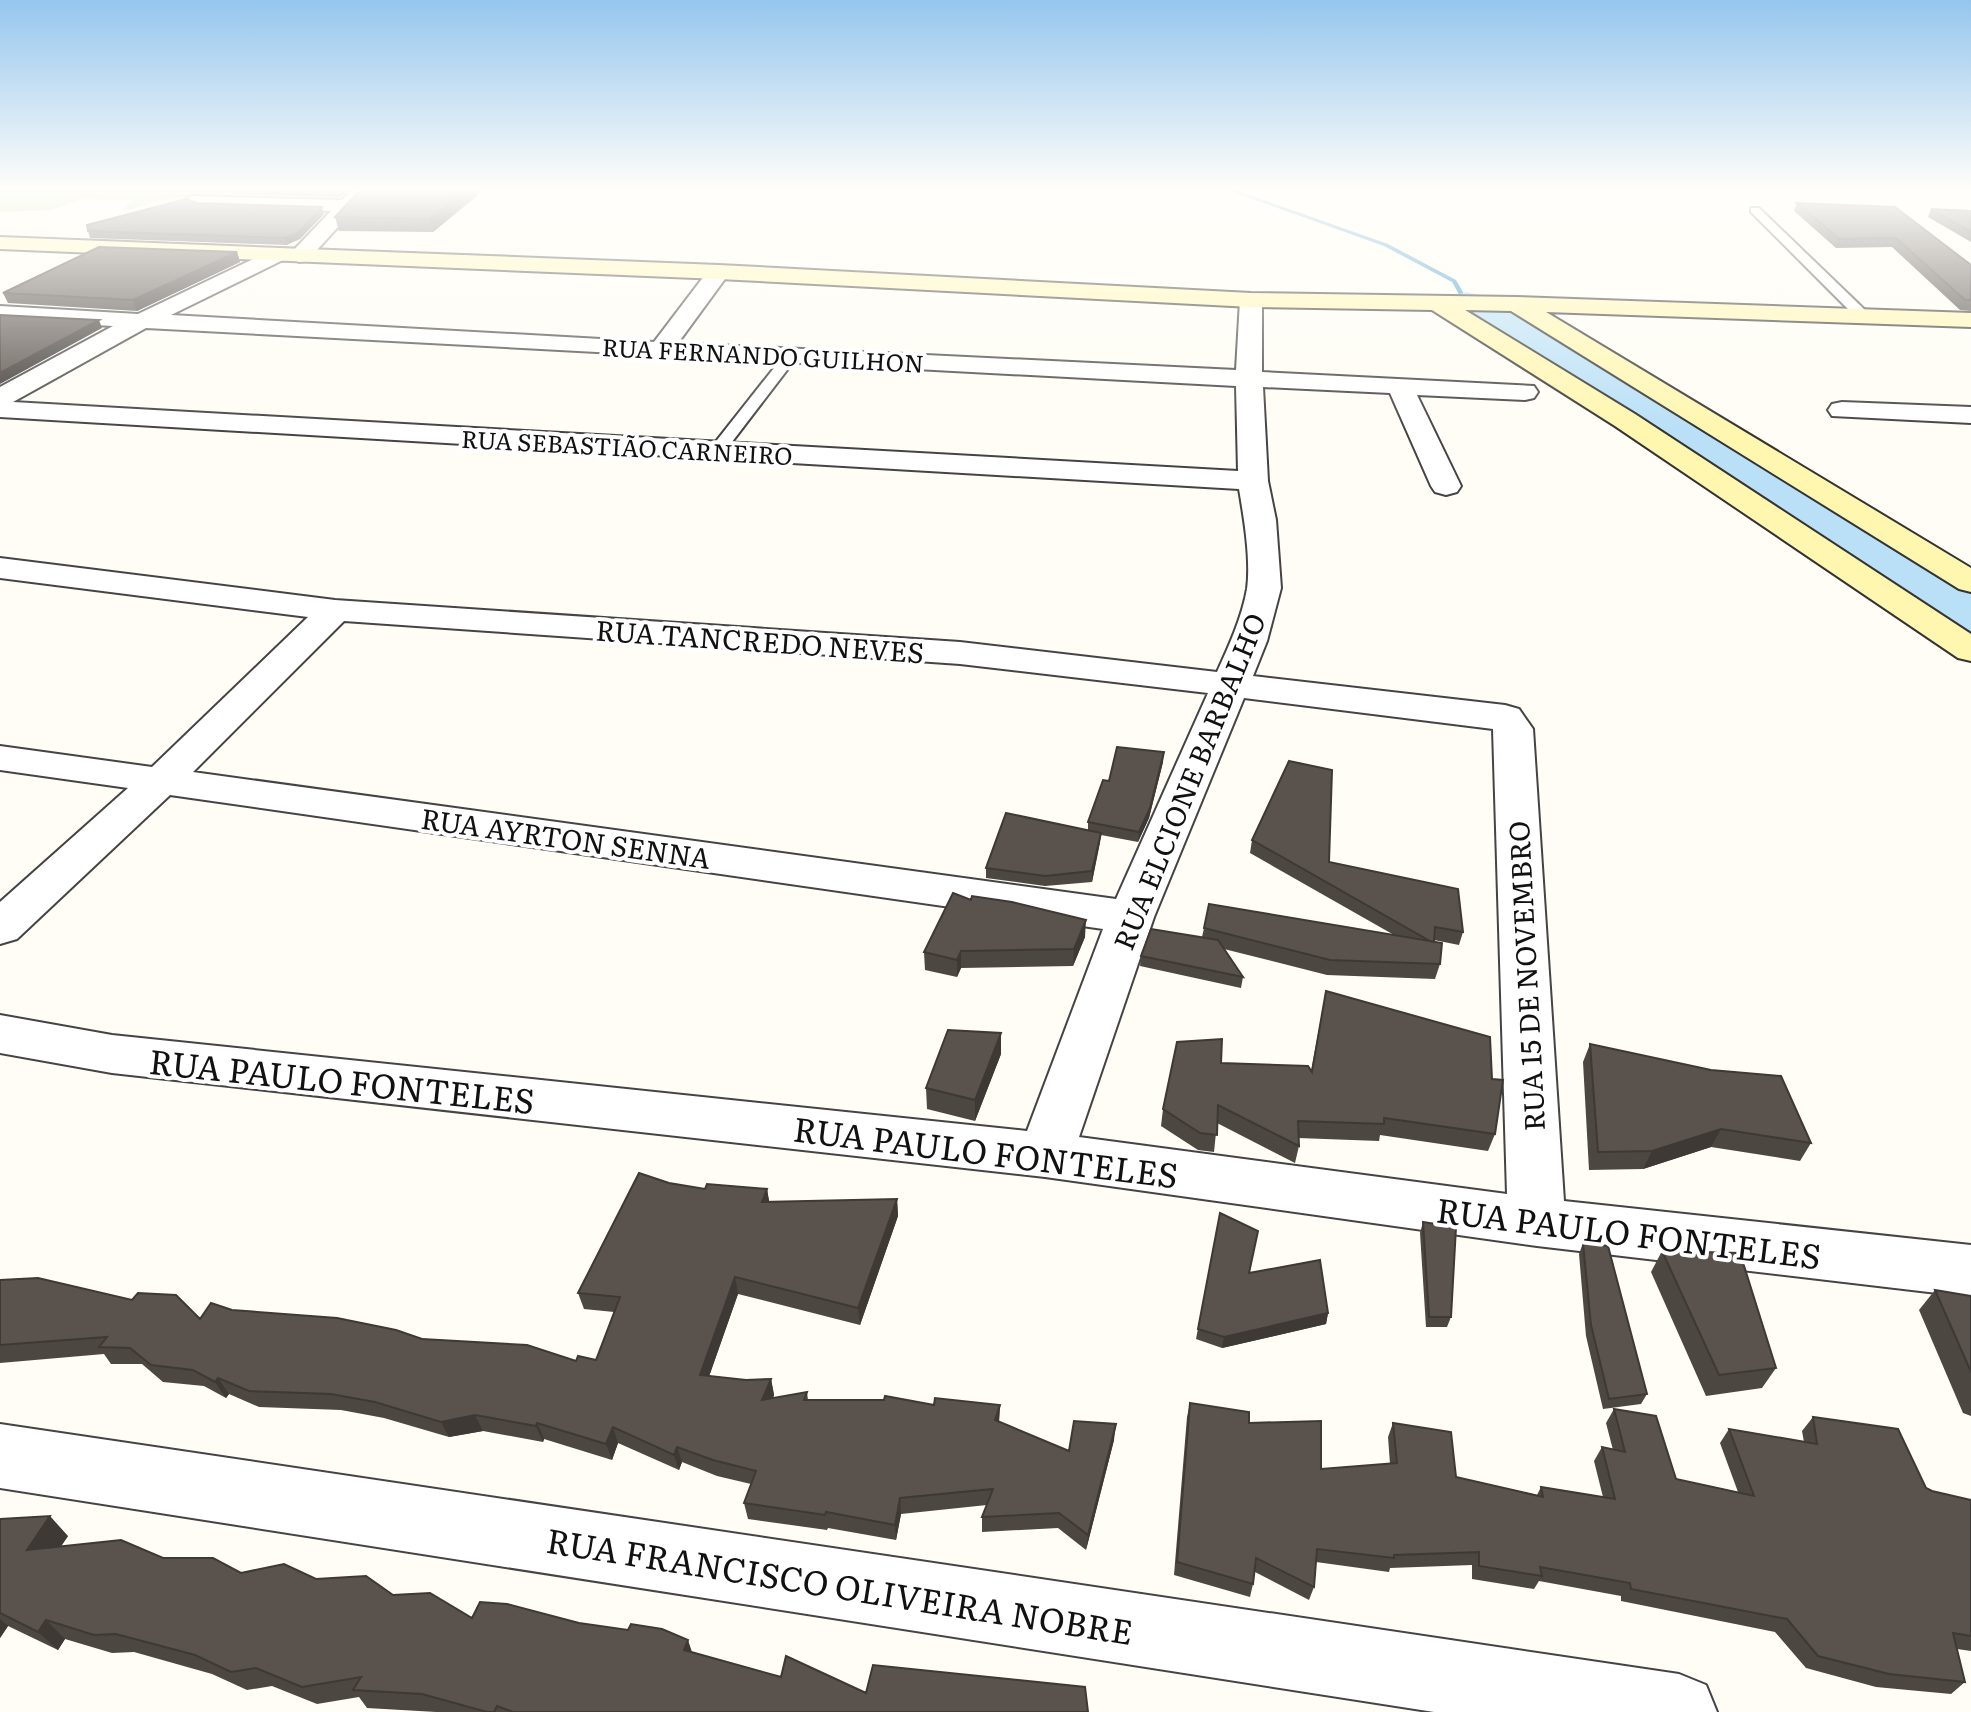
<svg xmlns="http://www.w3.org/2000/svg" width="1971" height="1712" font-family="Literata,serif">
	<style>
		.forest { fill: #b9dc9c }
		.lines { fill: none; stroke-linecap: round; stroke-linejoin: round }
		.stream { fill: #3f96cf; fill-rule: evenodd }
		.river { fill: #b9e0f7; fill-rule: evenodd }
		.lane-casing { stroke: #444; stroke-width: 4 }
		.street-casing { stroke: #444; stroke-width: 4 }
		.secondary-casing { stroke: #333; stroke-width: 4 }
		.lane { fill: #fff; fill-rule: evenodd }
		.street { fill: #fff; fill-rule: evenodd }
		.secondary { fill: #fff6b0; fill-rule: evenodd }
		.wall { fill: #4d4742 }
		.shaded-wall { fill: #3f3936 }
		.building { fill: #5a524d; stroke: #3f3936; stroke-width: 2 }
		.labels { text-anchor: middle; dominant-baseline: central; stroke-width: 8; stroke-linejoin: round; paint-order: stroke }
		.far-street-label { font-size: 24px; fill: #111; stroke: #fff }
		.street-label { font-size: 28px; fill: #111; stroke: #fff }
		.near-street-label { font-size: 34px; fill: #111; stroke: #fff }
	</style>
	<rect width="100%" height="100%" fill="#fffdf5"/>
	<path class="forest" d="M 0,190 L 231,190 C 208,199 184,196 160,200 C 147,202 137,210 123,210 L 133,200 L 83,199 L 51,210 L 0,212 Z"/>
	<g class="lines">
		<path class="stream" d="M 1227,190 L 1235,190 L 1388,244 L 1456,280 L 1470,304 L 1465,305 L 1452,282 L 1384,246 Z"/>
		<path class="river" d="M 1467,292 L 1481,296 L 1688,411 L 1813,495 L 1971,590 L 1971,635 L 1950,629 L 1907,598 L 1777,517 L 1656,431 L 1453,312 L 1448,304 L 1453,296 Z"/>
		<defs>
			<path id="lane" d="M 1751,208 L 1759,208 L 1867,312 L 1867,318 L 1857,318 L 1751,212 Z
				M 790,353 L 797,357 L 722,455 L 710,455 L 710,449 L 785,354 Z"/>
			<path id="street" d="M 352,190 L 366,190 L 368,194 L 307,261 L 299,262 L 289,257 L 171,315 L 654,342 L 711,267 L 719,265 L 730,272 L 678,343 L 1236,370 L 1240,300 L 1243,295 L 1259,295 L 1262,300 L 1262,372 L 1534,386 L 1538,392 L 1534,398 L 1525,400 L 1417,395 L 1461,486 L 1457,492 L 1446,495 L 1435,492 L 1431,486 L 1390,393 L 1263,387 L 1268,481 L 1276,520 L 1281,588 L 1267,641 L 1253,676 L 1505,705 L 1519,709 L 1533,729 L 1564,1201 L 1971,1245 L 1971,1297 L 1537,1246 L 1045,1177 L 112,1073 L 0,1053 L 0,1015 L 112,1035 L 1027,1131 L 1103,929 L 170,795 L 17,939 L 0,944 L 0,902 L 128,788 L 0,770 L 0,746 L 152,767 L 308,617 L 0,578 L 0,558 L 335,600 L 960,642 L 1217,672 C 1229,646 1242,617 1247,589 C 1251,560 1244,518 1239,489 L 0,417 L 0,387 L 113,326 L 0,320 L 0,306 L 138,314 L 272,250 L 280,249 L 290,254 L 331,211 L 198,206 L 191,204 L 188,200 L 191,196 L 342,200 ZM 146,328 L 1236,386 L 1238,471 L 13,402 ZM 344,621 L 960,664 L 1208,693 L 1116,899 L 193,772 ZM 1244,698 L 1493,729 L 1507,1194 L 1079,1137 L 1154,917 Z
				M 1842,402 L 1971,407 L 1971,423 L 1832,416 L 1828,410 L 1832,404 Z
				M 0,1424 L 1679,1674 L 1706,1685 L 1717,1712 L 1434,1712 L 0,1488 Z"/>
			<path id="secondary" d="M 0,237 L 719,265 L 1251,293 L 1516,297 L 1971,313 L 1971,327 L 1546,312 L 1971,568 L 1971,592 L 1959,589 L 1511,311 L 1465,310 L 1635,414 L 1971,634 L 1971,661 L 1958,658 L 1615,426 L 1432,310 L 1251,307 L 719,279 L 0,249 Z"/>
		</defs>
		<use href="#lane" class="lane-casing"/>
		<use href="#street" class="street-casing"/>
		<use href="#secondary" class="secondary-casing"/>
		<use href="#lane" class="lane"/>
		<use href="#street" class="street"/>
		<use href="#secondary" class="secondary"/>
	</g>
	<path class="wall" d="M 229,190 L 349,190 L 341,197 L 231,194 Z
		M 360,190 L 480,190 L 478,192 L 478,195 L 433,232 L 339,231 L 335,217 Z
		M 196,203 L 324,214 L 300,239 L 286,245 L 90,238 L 88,231 Z
		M 1797,203 L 1971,265 L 1971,311 L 1960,310 L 1892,247 L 1836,248 L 1794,211 Z
		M 1931,209 L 1971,211 L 1971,242 L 1928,217 Z
		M 237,252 L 240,262 L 137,311 L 8,303 L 3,293 Z
		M 1163,762 L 1149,818 L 1138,842 L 1101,835 L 1092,882 L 1045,886 L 986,878 L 986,868 L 1088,830 L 1088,822 L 1109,781 Z
		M 1252,840 L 1329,862 L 1463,932 L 1459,945 L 1434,940 L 1440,964 L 1435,979 L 1327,975 L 1224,949 L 1243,977 L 1241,988 L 1140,966 L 1141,956 L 1202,937 L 1204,928 L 1394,935 L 1250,853 Z
		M 1085,937 L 1073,966 L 961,968 L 957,977 L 925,970 L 924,952 Z
		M 1326,991 L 1495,1134 L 1488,1151 L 1380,1135 L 1379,1141 L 1298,1138 L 1299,1146 L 1295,1163 L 1217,1123 L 1214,1152 L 1198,1150 L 1161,1126 L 1163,1109 L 1221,1063 L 1311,1071 Z
		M 1590,1044 L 1811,1143 L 1800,1161 L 1711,1147 L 1643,1169 L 1589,1170 L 1583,1062 Z
		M 1001,1054 L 975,1121 L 927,1109 L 926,1088 Z
		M 669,1183 L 705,1189 L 767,1189 L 769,1202 L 897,1199 L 898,1216 L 860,1325 L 738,1294 L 709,1376 L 746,1380 L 771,1379 L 774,1395 L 773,1398 L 807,1392 L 808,1400 L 934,1405 L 1000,1405 L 999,1422 L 1069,1451 L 1114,1440 L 1086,1550 L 1058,1528 L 982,1532 L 982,1517 L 987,1505 L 901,1514 L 896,1540 L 828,1528 L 827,1530 L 748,1519 L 744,1503 L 751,1484 L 717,1476 L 682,1462 L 679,1470 L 618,1443 L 612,1460 L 544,1439 L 543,1442 L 483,1431 L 449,1437 L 384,1418 L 341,1410 L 259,1407 L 229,1394 L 226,1398 L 204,1386 L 163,1382 L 142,1364 L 111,1364 L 104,1354 L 0,1363 L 0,1280 L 200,1319 L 232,1310 L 576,1361 L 596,1360 L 614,1312 L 584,1309 L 578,1293 Z
		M 1220,1213 L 1249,1273 L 1328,1313 L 1326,1324 L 1222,1348 L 1196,1339 Z
		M 1423,1222 L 1451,1317 L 1447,1327 L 1426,1327 L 1420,1233 Z
		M 1583,1243 L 1647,1394 L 1641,1404 L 1603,1409 L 1586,1336 L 1579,1254 Z
		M 1662,1251 L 1776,1368 L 1762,1388 L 1706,1396 L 1651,1272 Z
		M 1935,1290 L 1971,1296 L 1971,1416 L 1963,1413 L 1919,1310 Z
		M 1190,1403 L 1249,1423 L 1321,1469 L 1390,1464 L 1388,1437 L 1393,1423 L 1456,1477 L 1537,1495 L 1541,1487 L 1603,1497 L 1594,1461 L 1602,1447 L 1613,1450 L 1606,1423 L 1614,1409 L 1676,1479 L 1738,1492 L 1720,1443 L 1729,1429 L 1804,1442 L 1802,1431 L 1813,1417 L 1926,1488 L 1932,1491 L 1971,1500 L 1971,1651 L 1957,1649 L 1965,1682 L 1951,1694 L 1876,1687 L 1806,1668 L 1775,1632 L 1621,1601 L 1621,1596 L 1539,1581 L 1534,1589 L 1472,1579 L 1472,1565 L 1390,1568 L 1389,1572 L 1316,1562 L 1314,1587 L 1309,1600 L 1255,1572 L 1253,1584 L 1250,1597 L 1174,1575 L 1187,1417 Z
		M 0,1519 L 68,1536 L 61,1546 L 163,1558 L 241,1573 L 316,1579 L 393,1595 L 472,1618 L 692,1652 L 781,1677 L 866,1693 L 1088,1712 L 436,1712 L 367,1708 L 359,1697 L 317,1704 L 272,1686 L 247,1690 L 212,1674 L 134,1652 L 112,1653 L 65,1639 L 58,1650 L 8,1626 L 0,1638 Z"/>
	<path class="shaded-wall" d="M 339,190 L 349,190 L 341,197 Z
		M 466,190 L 480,190 L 478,192 L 478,195 L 433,232 L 430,219 Z
		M 322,207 L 324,214 L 300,239 L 286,245 L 284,238 Z
		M 237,252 L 240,262 L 137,311 L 133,300 Z
		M 99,320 L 102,328 L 0,384 L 0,373 Z
		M 1164,752 L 1163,762 L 1149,818 L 1138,842 L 1139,832 Z
		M 1101,833 L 1100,843 L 1092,882 L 1092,871 Z
		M 1086,920 L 1085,937 L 1073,966 L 1074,949 Z
		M 961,951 L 961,968 L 957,977 L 957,960 Z
		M 1001,1033 L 1001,1054 L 975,1121 L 975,1100 Z
		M 1721,1129 L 1711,1147 L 1643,1169 L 1652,1151 Z
		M 767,1189 L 770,1206 L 762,1202 Z
		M 897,1199 L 898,1216 L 860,1325 L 858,1308 Z
		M 735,1277 L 738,1294 L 704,1391 L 700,1375 Z
		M 1328,1313 L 1326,1324 L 1222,1348 L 1224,1337 Z
		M 218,1378 L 229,1394 L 226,1398 L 215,1382 Z
		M 771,1379 L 774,1395 L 766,1416 L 762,1400 Z
		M 1000,1405 L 999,1421 L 995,1436 L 995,1420 Z
		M 475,1415 L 483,1431 L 449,1437 L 441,1422 Z
		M 537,1423 L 544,1439 L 543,1442 L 536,1426 Z
		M 1116,1424 L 1114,1440 L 1086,1550 L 1088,1535 Z
		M 613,1427 L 618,1443 L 612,1460 L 606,1444 Z
		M 677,1447 L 682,1462 L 679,1470 L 674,1455 Z
		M 900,1498 L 901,1514 L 896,1540 L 895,1525 Z
		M 50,1516 L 68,1536 L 46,1569 L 27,1550 Z
		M 0,1619 L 8,1626 L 0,1638 Z
		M 46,1620 L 65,1639 L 58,1650 L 38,1632 Z
		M 688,1640 L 694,1658 L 684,1650 Z"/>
	<path class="building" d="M 360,190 L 466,190 L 430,219 L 335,217 Z
		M 186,199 L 196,203 L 322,207 L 298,233 L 284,238 L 88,231 L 87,225 Z
		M 1797,203 L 1895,207 L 1971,265 L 1971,300 L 1965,300 L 1896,238 L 1839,239 Z
		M 1931,209 L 1971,211 L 1971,232 Z
		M 99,247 L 237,252 L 133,300 L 3,293 Z
		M 0,315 L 99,320 L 0,373 Z
		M 1117,747 L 1164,752 L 1150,808 L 1139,832 L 1088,822 L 1103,780 L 1109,781 Z
		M 1289,761 L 1332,770 L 1329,862 L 1458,889 L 1463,932 L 1435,927 L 1434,942 L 1430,941 L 1252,840 Z
		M 1006,813 L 1101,833 L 1092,871 L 1045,876 L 986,868 Z
		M 953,893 L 971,900 L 972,896 L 1012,902 L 1086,920 L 1074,949 L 961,951 L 957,960 L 924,952 Z
		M 1209,904 L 1442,943 L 1440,964 L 1330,960 L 1204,928 Z
		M 1151,929 L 1218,940 L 1243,977 L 1141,956 Z
		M 1326,991 L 1490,1037 L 1492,1079 L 1503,1080 L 1495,1134 L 1384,1118 L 1384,1124 L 1298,1121 L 1299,1146 L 1218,1105 L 1217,1135 L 1200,1133 L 1163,1109 L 1177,1042 L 1222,1039 L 1221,1063 L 1308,1066 L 1312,1072 Z
		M 948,1030 L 1001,1033 L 975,1100 L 926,1088 Z
		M 1590,1044 L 1711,1070 L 1781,1076 L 1811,1143 L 1721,1129 L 1652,1151 L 1598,1152 Z
		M 639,1173 L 669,1183 L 705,1189 L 707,1184 L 767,1189 L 762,1202 L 897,1199 L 858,1308 L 735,1277 L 700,1375 L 746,1380 L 771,1379 L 762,1400 L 807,1392 L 804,1400 L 884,1400 L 885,1396 L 934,1405 L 935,1398 L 1000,1405 L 995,1420 L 1069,1451 L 1074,1421 L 1116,1424 L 1088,1535 L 1059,1513 L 982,1517 L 993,1489 L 900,1498 L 895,1525 L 826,1512 L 825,1515 L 744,1503 L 756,1471 L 713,1460 L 677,1447 L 674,1455 L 613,1427 L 606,1444 L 537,1423 L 536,1426 L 475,1415 L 441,1422 L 375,1402 L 331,1394 L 249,1391 L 218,1378 L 215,1382 L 193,1370 L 151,1365 L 130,1348 L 99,1347 L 107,1337 L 0,1345 L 0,1280 L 38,1278 L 132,1300 L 138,1293 L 176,1295 L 200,1319 L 211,1303 L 232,1310 L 337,1318 L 396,1330 L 422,1339 L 527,1345 L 576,1361 L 578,1356 L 596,1360 L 620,1297 L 578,1293 Z
		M 1220,1213 L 1258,1231 L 1249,1273 L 1320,1260 L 1328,1313 L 1224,1337 L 1198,1329 Z
		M 1423,1222 L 1456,1227 L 1451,1317 L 1429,1317 Z
		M 1583,1243 L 1608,1246 L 1647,1394 L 1609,1399 L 1591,1325 Z
		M 1662,1251 L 1740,1253 L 1776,1368 L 1719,1375 Z
		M 1935,1290 L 1971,1296 L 1971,1372 Z
		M 1190,1403 L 1249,1412 L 1249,1423 L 1321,1421 L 1321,1469 L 1397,1463 L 1393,1423 L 1451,1432 L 1456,1477 L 1543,1497 L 1541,1487 L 1615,1499 L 1602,1447 L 1625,1452 L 1614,1409 L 1656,1416 L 1676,1479 L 1754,1496 L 1729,1429 L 1817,1444 L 1813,1417 L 1898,1429 L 1926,1488 L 1932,1491 L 1971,1500 L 1971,1636 L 1953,1633 L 1965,1682 L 1889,1674 L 1818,1656 L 1787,1619 L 1631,1589 L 1630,1583 L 1540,1567 L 1542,1576 L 1479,1566 L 1479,1552 L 1394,1555 L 1394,1558 L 1317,1549 L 1314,1587 L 1256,1558 L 1253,1584 L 1177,1562 Z
		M 50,1516 L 27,1550 L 121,1540 L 163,1558 L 213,1558 L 241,1573 L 284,1564 L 316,1579 L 366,1576 L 393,1595 L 430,1593 L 472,1618 L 480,1602 L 507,1604 L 579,1623 L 628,1630 L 631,1624 L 662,1629 L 688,1640 L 684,1650 L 781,1677 L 786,1656 L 866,1693 L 873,1665 L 1085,1687 L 1088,1712 L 513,1712 L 497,1706 L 494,1712 L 487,1712 L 422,1694 L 353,1690 L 361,1677 L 302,1687 L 256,1668 L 231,1672 L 195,1655 L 116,1634 L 94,1635 L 46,1620 L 38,1632 L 0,1613 L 0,1519 Z"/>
	<linearGradient id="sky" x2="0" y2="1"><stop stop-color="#95c6ee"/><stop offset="0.44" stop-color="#fffefa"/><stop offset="1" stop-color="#fffefa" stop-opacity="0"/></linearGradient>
	<rect width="1971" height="430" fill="url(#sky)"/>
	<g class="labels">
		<g class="far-street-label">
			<text transform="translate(763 354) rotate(3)">RUA FERNANDO GUILHON</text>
			<text transform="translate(627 446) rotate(3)">RUA SEBASTIÃO CARNEIRO</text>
		</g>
		<g class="street-label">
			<text transform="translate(760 640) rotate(4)">RUA TANCREDO NEVES</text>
			<text transform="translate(1188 781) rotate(-68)">RUA ELCIONE BARBALHO</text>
			<text transform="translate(566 837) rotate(8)">RUA AYRTON SENNA</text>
			<text transform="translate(1525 976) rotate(-93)">RUA 15 DE NOVEMBRO</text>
		</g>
		<g class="near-street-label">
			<text transform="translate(342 1079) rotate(6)">RUA PAULO FONTELES</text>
			<text transform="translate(986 1150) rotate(7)">RUA PAULO FONTELES</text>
			<text transform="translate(1629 1231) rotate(7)">RUA PAULO FONTELES</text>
			<text transform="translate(840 1584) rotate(9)">RUA FRANCISCO OLIVEIRA NOBRE</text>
		</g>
	</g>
</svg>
